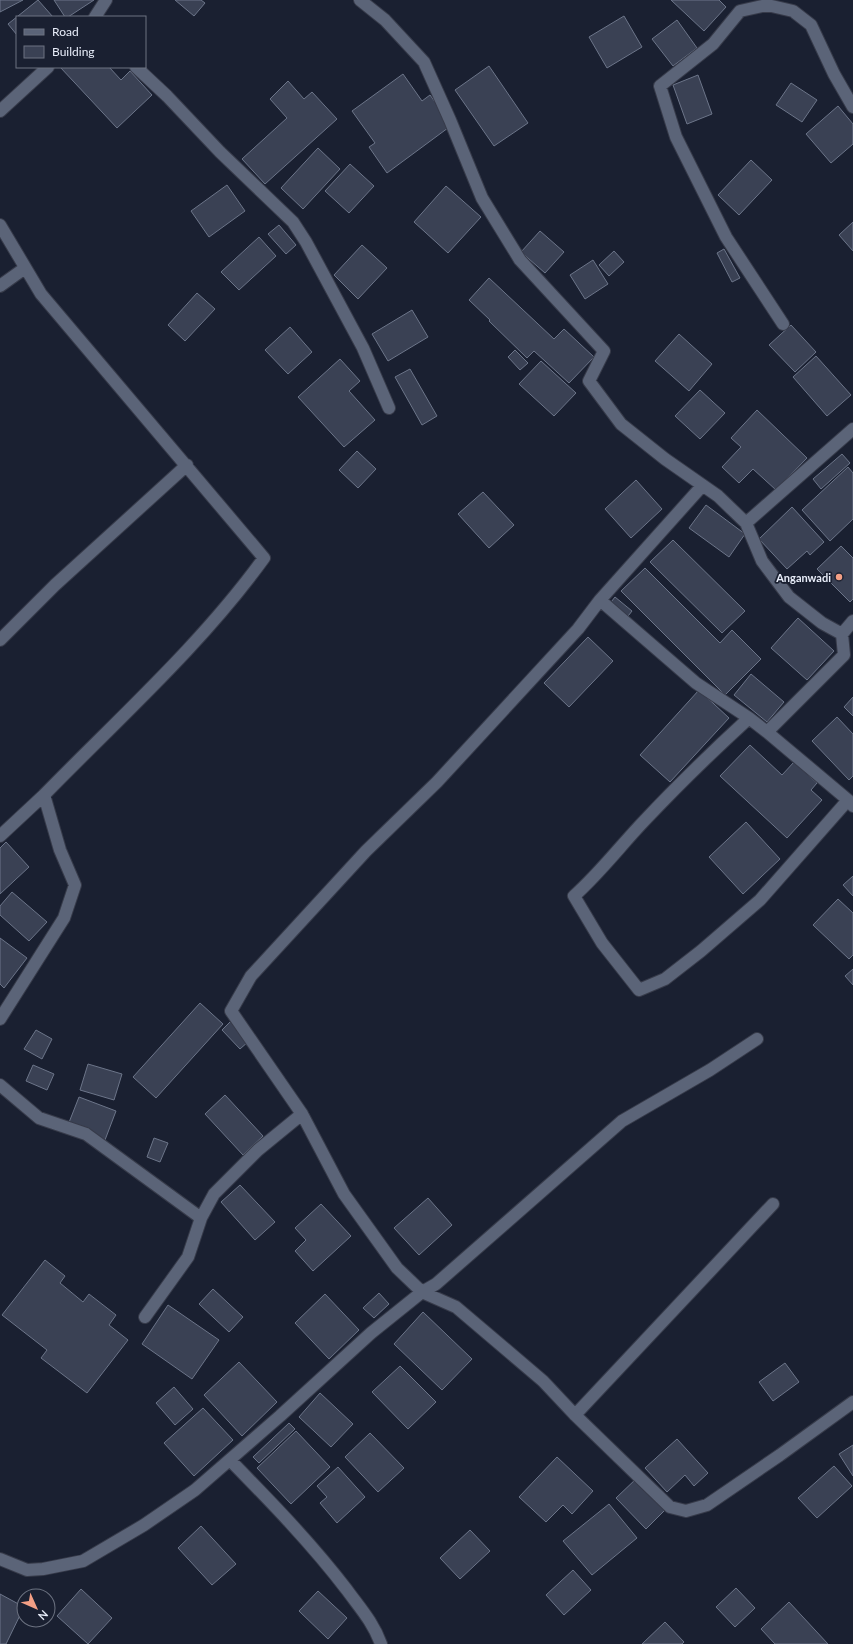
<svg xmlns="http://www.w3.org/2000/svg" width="853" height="1644" font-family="Lato,sans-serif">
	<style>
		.building { fill: #3a4154; stroke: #6c7589 }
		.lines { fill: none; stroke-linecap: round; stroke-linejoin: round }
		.minor-casing { stroke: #373b4a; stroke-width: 14 }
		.minor { stroke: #5b6478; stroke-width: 12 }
		.poi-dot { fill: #f39f85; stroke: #1a2031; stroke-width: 1.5 }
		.labels { text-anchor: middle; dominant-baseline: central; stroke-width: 3.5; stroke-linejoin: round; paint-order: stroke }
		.poi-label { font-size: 11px; font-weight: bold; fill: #e8edf9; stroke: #1a2031; text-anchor: end }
	</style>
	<rect width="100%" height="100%" fill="#1a2031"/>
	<path class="building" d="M 0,0 L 23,0 L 0,12 Z
		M 38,0 L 53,17 L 17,17 L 17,35 L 8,24 Z
		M 54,0 L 94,0 L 68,17 L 65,17 Z
		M 175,0 L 201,0 L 205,3 L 194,16 Z
		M 671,0 L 719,0 L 726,7 L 704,31 Z
		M 624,16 L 642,47 L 607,68 L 589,37 Z
		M 677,20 L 697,48 L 673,66 L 652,39 Z
		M 489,66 L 528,123 L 494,146 L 455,90 Z
		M 60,67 L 109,67 L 121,80 L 130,71 L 152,95 L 117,128 Z
		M 403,74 L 422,101 L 430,95 L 452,125 L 387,173 L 369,147 L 375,143 L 352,111 Z
		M 698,75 L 712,114 L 687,124 L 673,85 Z
		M 288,81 L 304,99 L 312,92 L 337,119 L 265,184 L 242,159 L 287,118 L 270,99 Z
		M 791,83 L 817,100 L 802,122 L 776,105 Z
		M 838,106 L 853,124 L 853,144 L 831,163 L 806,134 Z
		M 318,148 L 340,169 L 303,209 L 281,188 Z
		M 751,160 L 772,180 L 739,215 L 718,195 Z
		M 350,164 L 374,186 L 349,213 L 325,191 Z
		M 227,185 L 245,211 L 209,237 L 191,211 Z
		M 446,186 L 481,217 L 448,253 L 414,222 Z
		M 853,222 L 853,251 L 839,235 Z
		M 279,225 L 296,245 L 286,254 L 268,234 Z
		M 540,231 L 564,252 L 545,273 L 521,252 Z
		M 259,237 L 276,256 L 239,290 L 221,272 Z
		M 362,245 L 387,268 L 358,299 L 334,275 Z
		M 724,249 L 740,278 L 732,282 L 717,253 Z
		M 614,251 L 624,262 L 609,276 L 599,265 Z
		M 593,260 L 608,284 L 585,299 L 570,275 Z
		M 489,278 L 554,339 L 564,329 L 594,357 L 569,383 L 534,351 L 527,358 L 489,321 L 490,320 L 469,300 Z
		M 197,293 L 215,309 L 185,341 L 168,325 Z
		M 412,310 L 428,337 L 388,361 L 372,334 Z
		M 791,325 L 816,352 L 795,372 L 769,345 Z
		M 290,327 L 312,352 L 288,374 L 265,350 Z
		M 679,334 L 712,364 L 689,391 L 655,361 Z
		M 515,350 L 528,363 L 520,370 L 508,357 Z
		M 816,356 L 851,395 L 827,416 L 793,377 Z
		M 340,359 L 360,381 L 349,391 L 375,420 L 344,447 L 298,397 Z
		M 541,361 L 576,393 L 554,416 L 519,384 Z
		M 410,369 L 437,416 L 422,425 L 395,377 Z
		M 700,390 L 725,413 L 700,439 L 675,416 Z
		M 757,410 L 807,458 L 776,490 L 753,469 L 739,483 L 722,467 L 741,447 L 731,438 Z
		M 357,451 L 376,469 L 358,488 L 339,470 Z
		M 842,454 L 850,463 L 821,489 L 813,479 Z
		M 848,467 L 853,473 L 853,519 L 830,541 L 802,510 Z
		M 636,480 L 662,509 L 631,538 L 605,509 Z
		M 483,492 L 514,525 L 489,548 L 458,514 Z
		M 706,505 L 745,534 L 729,557 L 689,528 Z
		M 792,507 L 824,542 L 810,555 L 807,551 L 787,569 L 759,539 Z
		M 673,540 L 745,611 L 722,633 L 650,562 Z
		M 841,546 L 853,558 L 853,599 L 850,602 L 817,569 Z
		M 645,568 L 720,643 L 732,630 L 761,659 L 725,695 L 621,591 Z
		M 615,597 L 632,611 L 625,620 L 608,606 Z
		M 798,618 L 834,651 L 807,680 L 771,648 Z
		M 588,637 L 613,661 L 569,707 L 544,683 Z
		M 751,674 L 784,702 L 767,722 L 734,695 Z
		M 699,690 L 729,718 L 670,782 L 640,755 Z
		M 853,697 L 853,716 L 844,707 Z
		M 837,717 L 853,734 L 853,776 L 849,780 L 812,741 Z
		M 750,745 L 782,775 L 794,762 L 817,783 L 811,790 L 822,800 L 787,838 L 720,776 Z
		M 746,822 L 780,859 L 743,894 L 709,857 Z
		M 6,842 L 29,867 L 0,894 L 0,848 Z
		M 853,876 L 853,896 L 843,885 Z
		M 12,892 L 47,922 L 29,941 L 0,915 L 0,906 Z
		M 838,899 L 853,913 L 853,955 L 849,959 L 813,925 Z
		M 0,938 L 27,958 L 4,988 L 0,984 Z
		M 853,969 L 853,985 L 845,976 Z
		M 200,1003 L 223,1024 L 156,1098 L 133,1077 Z
		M 231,1021 L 249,1041 L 240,1049 L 222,1030 Z
		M 36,1030 L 52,1039 L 42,1059 L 24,1049 Z
		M 88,1064 L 122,1074 L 114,1100 L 80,1090 Z
		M 33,1065 L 54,1074 L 47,1090 L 26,1081 Z
		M 225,1095 L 263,1136 L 243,1155 L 205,1114 Z
		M 79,1097 L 116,1111 L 105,1140 L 68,1125 Z
		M 154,1138 L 168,1143 L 160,1162 L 147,1157 Z
		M 240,1185 L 275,1222 L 255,1240 L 221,1202 Z
		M 428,1198 L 452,1225 L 419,1255 L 394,1228 Z
		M 321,1204 L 351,1236 L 313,1271 L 295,1251 L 306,1240 L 295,1228 Z
		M 45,1260 L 65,1276 L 60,1283 L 83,1302 L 89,1294 L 116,1315 L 109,1325 L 128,1340 L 87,1393 L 41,1358 L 47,1350 L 2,1315 Z
		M 213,1289 L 243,1317 L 229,1332 L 199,1304 Z
		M 379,1293 L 389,1304 L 374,1318 L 363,1308 Z
		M 325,1294 L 359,1330 L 329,1359 L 295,1323 Z
		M 168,1305 L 219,1340 L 192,1379 L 142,1344 Z
		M 423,1312 L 472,1359 L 442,1390 L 394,1344 Z
		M 239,1362 L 277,1402 L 242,1436 L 204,1395 Z
		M 785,1363 L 799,1382 L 773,1401 L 759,1382 Z
		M 400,1366 L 436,1402 L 408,1429 L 372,1392 Z
		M 174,1387 L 193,1409 L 175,1425 L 156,1403 Z
		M 320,1393 L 353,1424 L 331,1447 L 299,1417 Z
		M 203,1408 L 233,1440 L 194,1476 L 164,1443 Z
		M 289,1423 L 295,1429 L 259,1463 L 253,1457 Z
		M 296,1431 L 330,1467 L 291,1504 L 257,1468 Z
		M 370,1433 L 404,1468 L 378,1492 L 345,1457 Z
		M 677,1439 L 708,1473 L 694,1486 L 685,1475 L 667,1492 L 645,1468 Z
		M 853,1445 L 853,1476 L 839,1454 Z
		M 557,1457 L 593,1491 L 572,1514 L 563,1505 L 546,1522 L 519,1497 Z
		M 834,1466 L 852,1486 L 817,1518 L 798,1498 Z
		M 338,1467 L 365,1497 L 337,1523 L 320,1503 L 327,1497 L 317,1486 Z
		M 638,1477 L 668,1507 L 646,1529 L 616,1498 Z
		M 609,1504 L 637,1538 L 592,1575 L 563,1541 Z
		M 201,1526 L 236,1564 L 212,1585 L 178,1548 Z
		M 470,1530 L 490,1551 L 460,1579 L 440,1558 Z
		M 573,1570 L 591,1590 L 564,1615 L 546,1595 Z
		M 736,1588 L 755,1608 L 735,1627 L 716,1607 Z
		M 81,1589 L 112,1618 L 88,1644 L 57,1616 Z
		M 318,1591 L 347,1618 L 328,1639 L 299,1611 Z
		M 0,1594 L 24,1607 L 6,1644 L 0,1644 Z
		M 789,1602 L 828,1644 L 775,1644 L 761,1629 Z
		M 665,1622 L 684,1642 L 682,1644 L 642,1644 Z"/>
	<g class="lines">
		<defs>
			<path id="minor" d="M 360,0 L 385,20 L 424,62 L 450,120 L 482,198 L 520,260 L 604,351 L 589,381 L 621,424 L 665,459 L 718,496 L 746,523 L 762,561 L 789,597 L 822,623 L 842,634 L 853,621
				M 95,17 L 106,0
				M 136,67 L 167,96 L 220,152 L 293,222 L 306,242 L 363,348 L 389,408
				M 0,111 L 48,67
				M 0,225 L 41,294 L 264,558 C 201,645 119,718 44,795
				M 0,286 L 25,268
				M 783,324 L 726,237 L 676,137 L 660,86 L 713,44 L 740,11 L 767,5 L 793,11 L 811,25 L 834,74 L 853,107
				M 702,486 L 600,600 L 578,629 L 437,782 L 366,851 L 251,976 L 231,1011 L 302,1114 L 344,1194 L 397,1268 L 422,1292 L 456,1307 L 543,1381 L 575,1415 L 670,1507 L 686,1511 L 707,1505 L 780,1455 L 853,1402
				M 746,523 L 853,429
				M 600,600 L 696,683 L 749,718 L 767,732
				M 842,634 L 844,655 L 767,732 L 848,800 L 853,806
				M 0,640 L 55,585 L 187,465
				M 749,718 C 713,751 678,785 645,820 C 621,845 600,873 574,896 L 602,943 L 639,990 L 665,979 L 701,951 L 760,900 L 848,800
				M 0,836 L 44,795 L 60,850 L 75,885 L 64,918 L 0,1019
				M 0,1085 L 39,1118 L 86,1134 L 201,1218
				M 145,1317 L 188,1257 L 201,1218 L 214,1194 L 258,1150 L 302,1114
				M 575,1415 L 773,1204
				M 230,1460 C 271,1502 311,1543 347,1590 C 360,1608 373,1622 381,1644
				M 0,1559 L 27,1570 L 43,1569 L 83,1561 L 144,1525 L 195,1490 L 280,1416 L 371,1333 L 422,1292 L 436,1284 L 622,1121 L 710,1070 L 757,1039"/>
		</defs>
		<use href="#minor" class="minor-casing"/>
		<use href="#minor" class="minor"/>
	</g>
	<circle class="poi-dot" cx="839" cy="577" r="4"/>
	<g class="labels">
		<g class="poi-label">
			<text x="831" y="577">Anganwadi</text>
		</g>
	</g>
	<rect x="16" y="16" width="130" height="52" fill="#1a2031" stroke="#6c7281"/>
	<rect x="24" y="29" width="20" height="6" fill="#5b6478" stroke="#6c7281"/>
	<text x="52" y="36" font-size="12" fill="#e8edf9">Road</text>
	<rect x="24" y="46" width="20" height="12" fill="#3a4154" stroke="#6c7281"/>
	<text x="52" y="56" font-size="12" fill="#e8edf9">Building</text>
	<g transform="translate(36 1608) rotate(135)"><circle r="19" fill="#1a2031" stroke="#6c7281"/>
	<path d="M0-3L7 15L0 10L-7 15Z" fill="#f39f85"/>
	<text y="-6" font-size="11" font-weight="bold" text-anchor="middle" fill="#e8edf9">N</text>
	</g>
</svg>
